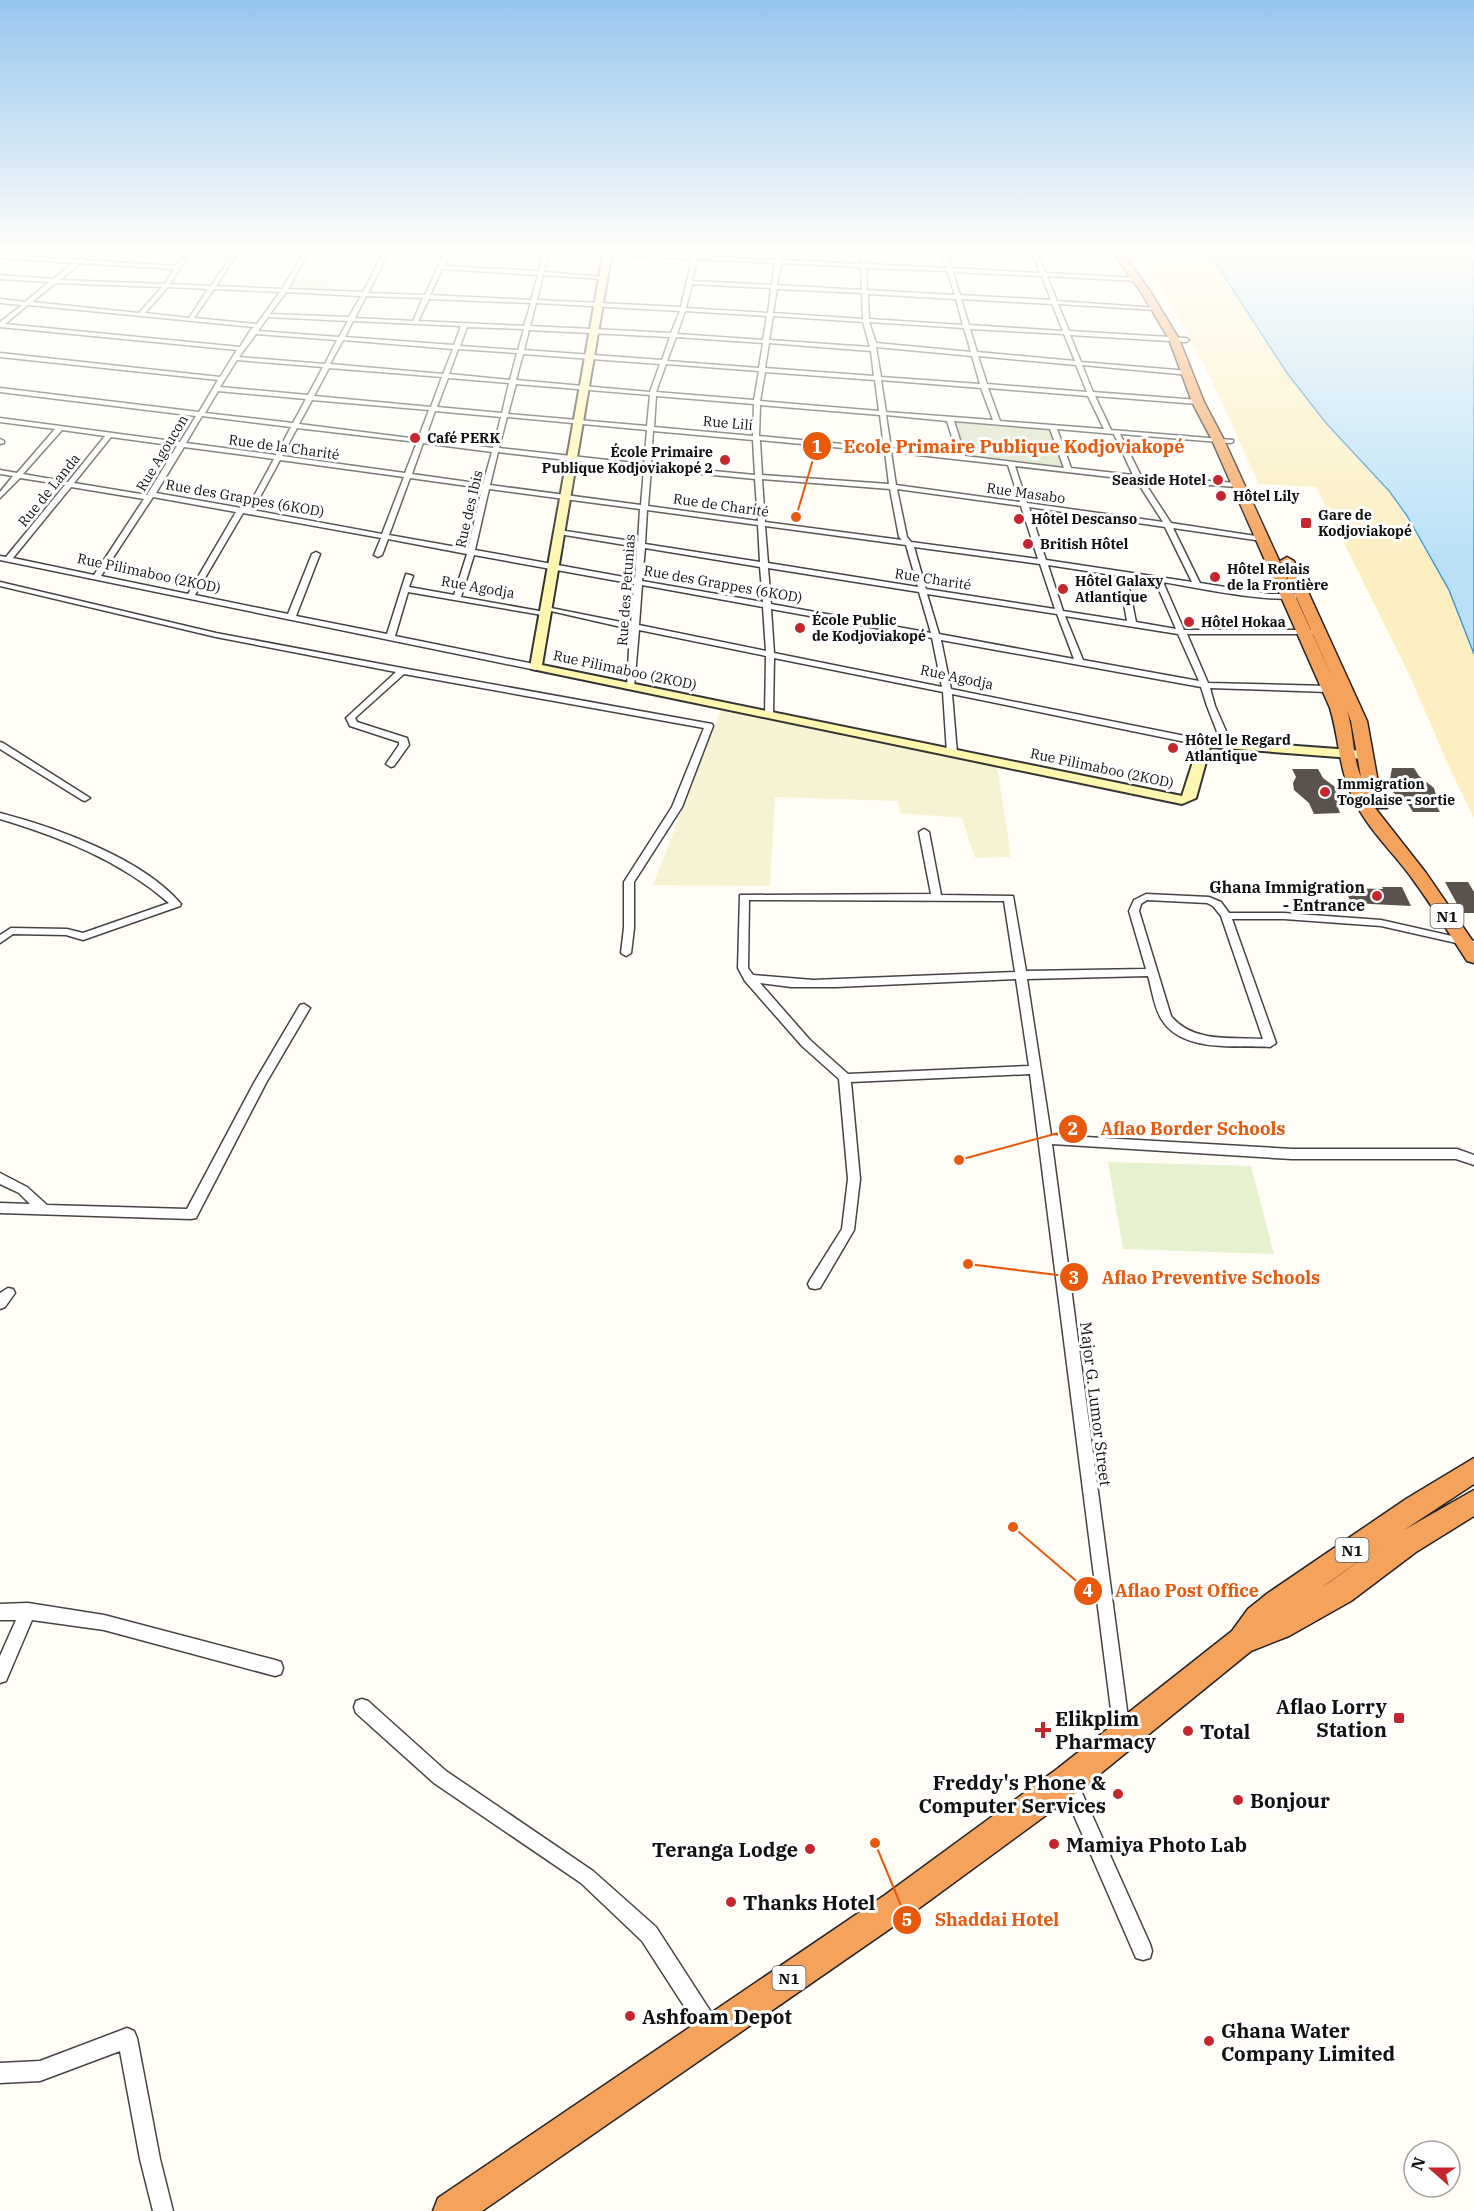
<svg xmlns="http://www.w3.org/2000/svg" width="1474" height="2211" font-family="'IBM Plex Serif',serif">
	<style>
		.farmland { fill: #f6f3d4 }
		.sand { fill: #fbeec1 }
		.cemetery { fill: #d9e3c4 }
		.pitch { fill: #e6f2cf }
		.water { fill: #b9e0f7; stroke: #3f96cf; stroke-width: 1.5 }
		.building { fill: #5a524d }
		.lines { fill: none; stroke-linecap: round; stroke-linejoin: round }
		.street-casing { stroke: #444; stroke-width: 3 }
		.secondary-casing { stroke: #333; stroke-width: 4 }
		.highway-casing { stroke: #222; stroke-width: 3 }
		.street { fill: #fff; fill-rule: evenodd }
		.secondary { fill: #fff6b0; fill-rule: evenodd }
		.highway { fill: #f5a25d; fill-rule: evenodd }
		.poi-dot { fill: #c4262e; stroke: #fff; stroke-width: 2 }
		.labels { text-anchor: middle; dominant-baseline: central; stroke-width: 6; stroke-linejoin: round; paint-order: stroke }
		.far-street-label { font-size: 14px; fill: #111; stroke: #fff }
		.far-poi-label { font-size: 14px; font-weight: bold; fill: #111; stroke: #fff; text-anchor: start }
		.shield { fill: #fff; stroke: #585858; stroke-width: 1.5 }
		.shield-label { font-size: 15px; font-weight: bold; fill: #111 }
		.poi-label { font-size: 16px; font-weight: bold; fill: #111; stroke: #fff; text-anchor: end }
		.street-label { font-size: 16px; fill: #111; stroke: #fff }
		.near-poi-label { font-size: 20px; font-weight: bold; fill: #111; stroke: #fff; text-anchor: start }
		.leader { fill: none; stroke: #e8590c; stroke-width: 2 }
		.callout-dot { fill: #e8590c; stroke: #fff; stroke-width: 2 }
		.mark-label { font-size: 18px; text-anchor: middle; font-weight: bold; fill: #fff }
		.callout-label { font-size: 18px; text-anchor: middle; font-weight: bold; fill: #e8590c; stroke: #fff; stroke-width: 6; stroke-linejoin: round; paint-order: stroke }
	</style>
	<rect width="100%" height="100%" fill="#fffdf5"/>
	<path class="farmland" d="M 721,709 L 997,766 L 1011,857 L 975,858 L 962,818 L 900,813 L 898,801 L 775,797 L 770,886 L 653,885 Z"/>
	<path class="sand" d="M 1132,250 L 1207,250 L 1287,373 L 1326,423 L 1390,492 L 1449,590 L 1474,654 L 1474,818 L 1450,769 L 1409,674 L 1316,487 L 1259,484 C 1221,401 1190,322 1132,250 Z"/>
	<path class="cemetery" d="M 296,279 L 328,279 L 326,286 L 334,287 L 330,291 L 287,290 Z
		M 952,422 L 1052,430 L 1065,467 L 965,456 Z"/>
	<path class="pitch" d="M 1108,1162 L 1251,1166 L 1274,1254 L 1123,1249 Z"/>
	<path class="water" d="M 1207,250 L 1474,250 L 1474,654 L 1449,590 L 1407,516 L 1390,492 L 1326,423 L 1287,373 Z"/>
	<path class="building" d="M 1392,768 L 1414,768 L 1419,776 L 1434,788 L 1436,795 L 1434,802 L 1440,812 L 1413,812 L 1408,804 L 1390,790 L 1389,785 Z
		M 1292,769 L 1318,769 L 1323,778 L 1339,790 L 1337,805 L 1340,813 L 1314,814 L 1309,803 L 1294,790 L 1293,783 L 1296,777 Z
		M 1445,882 L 1468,882 L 1474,892 L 1474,913 L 1462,913 Z
		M 1382,887 L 1402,887 L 1411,906 L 1351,903 L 1345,888 L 1383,889 Z"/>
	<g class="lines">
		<defs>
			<path id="street" d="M 90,250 L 96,250 L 84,260 L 176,266 L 188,250 L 192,250 L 170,284 L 211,286 L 236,250 L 240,250 L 216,286 L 282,289 L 306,250 L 310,250 L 288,289 L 363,292 L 385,250 L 390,250 L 368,293 L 425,295 L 446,250 L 451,250 L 444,266 L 539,271 L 544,252 L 533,250 L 693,256 L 695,250 L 699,250 L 698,256 L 776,260 L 777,250 L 782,250 L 781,260 L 861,264 L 860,250 L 865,250 L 866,264 L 946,268 L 940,250 L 945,250 L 952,268 L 1040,273 L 1031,250 L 1036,250 L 1046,273 L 1139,278 L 1137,281 L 1047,276 L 1057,301 L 1159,308 L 1156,310 L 1058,304 L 1069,331 L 1186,338 L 1189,340 L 1186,342 L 1070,335 L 1081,362 L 1189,371 L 1192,373 L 1189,375 L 1082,365 L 1093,392 L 1198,400 L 1201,402 L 1198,404 L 1095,396 L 1111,430 L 1233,440 L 1233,442 L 1231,443 L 1120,434 L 1141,476 L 1237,483 L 1241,485 L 1237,487 L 1143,480 L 1171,523 L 1262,537 L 1266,539 L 1262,541 L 1173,528 L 1200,583 L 1269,594 L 1295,594 L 1299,596 C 1283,606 1187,586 1163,582 L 1184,630 L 1312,630 L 1316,632 L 1312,634 L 1187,634 L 1208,683 L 1328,686 L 1332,689 L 1328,692 L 1210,688 L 1215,706 L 1233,747 L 1228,750 L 1223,747 L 1207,706 L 1201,687 L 941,640 L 951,689 L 1205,740 L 1210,743 L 1205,746 L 952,694 L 957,753 L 952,756 L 947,753 L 943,692 L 774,658 L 773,715 L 769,718 L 765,715 L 766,656 L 639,630 L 634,687 L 627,689 L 630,629 L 542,609 L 546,607 L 631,624 L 634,584 L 474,555 L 461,597 L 545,612 L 549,614 L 548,616 L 408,592 L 395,636 L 539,665 L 540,667 L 536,670 L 0,560 L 0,556 L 6,557 L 65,485 L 20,478 L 0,498 L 0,492 L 13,476 L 0,474 L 0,470 L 17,473 L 55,429 L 0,422 L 0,418 L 180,442 L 196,416 L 0,392 L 0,388 L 199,412 L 218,380 L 0,357 L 0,353 L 220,377 L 237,350 L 0,327 L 0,322 L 22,305 L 0,303 L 0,299 L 25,302 L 49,282 L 0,279 L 0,275 L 53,279 L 74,263 L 0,258 L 0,254 L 78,260 ZM 549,252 L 692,259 L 681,307 L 537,300 L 543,275 L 602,279 L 605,277 L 544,272 ZM 697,259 L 775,263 L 772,285 L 692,281 ZM 80,263 L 174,269 L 165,284 L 60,280 ZM 781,263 L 861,267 L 862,290 L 777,285 ZM 866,268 L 947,271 L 955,295 L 867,290 ZM 442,269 L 538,275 L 531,300 L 430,295 ZM 953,272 L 1042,276 L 1051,300 L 960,295 ZM 56,283 L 162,287 L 139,313 L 32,302 ZM 692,284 L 771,288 L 768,313 L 686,308 ZM 168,287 L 208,289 L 189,318 L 145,313 ZM 214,289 L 280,292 L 257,324 L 194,318 ZM 777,289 L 862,293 L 863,319 L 773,313 ZM 286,292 L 361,296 L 349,317 L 270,314 ZM 868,294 L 956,299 L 963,325 L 869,319 ZM 366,296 L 423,298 L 413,321 L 355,318 ZM 429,299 L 531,303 L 524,326 L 418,321 ZM 961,299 L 1052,304 L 1063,331 L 969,325 ZM 536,303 L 680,311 L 671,333 L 530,326 ZM 28,305 L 254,327 L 250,331 L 240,347 L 5,324 ZM 685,311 L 767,316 L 763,340 L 677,334 ZM 773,316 L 863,322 L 870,347 L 769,340 ZM 268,317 L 348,321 L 339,337 L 258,331 ZM 353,321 L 461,326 L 454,345 L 345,337 ZM 869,322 L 964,328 L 971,352 L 876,343 ZM 467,327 L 524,329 L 518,350 L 460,346 ZM 970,329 L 1064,334 L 1075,361 L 977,352 ZM 529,330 L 670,337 L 662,360 L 524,350 ZM 256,334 L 337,340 L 325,364 L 239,357 ZM 676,337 L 763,343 L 759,368 L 667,361 ZM 343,340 L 453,349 L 443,374 L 330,364 ZM 769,343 L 871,351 L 874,376 L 765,368 ZM 876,347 L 972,356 L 980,384 L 881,377 ZM 458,349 L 517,353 L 510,380 L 449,374 ZM 523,354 L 660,364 L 650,392 L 516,380 ZM 978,356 L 1076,365 L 1087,392 L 987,384 ZM 237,360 L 323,367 L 308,395 L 220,387 ZM 666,364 L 759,371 L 754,400 L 656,392 ZM 329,368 L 442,377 L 431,407 L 314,396 ZM 765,372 L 875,380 L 879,411 L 760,401 ZM 448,378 L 509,383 L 502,413 L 437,407 ZM 881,380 L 981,388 L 993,420 L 886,412 ZM 516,384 L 650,395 L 647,426 L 508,414 ZM 988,388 L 1088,396 L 1104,429 L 1000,421 ZM 218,391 L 306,399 L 293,423 L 205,413 ZM 656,396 L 754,404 L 753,436 L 654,427 ZM 312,400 L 429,410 L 418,439 L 299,424 ZM 760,405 L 880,415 L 884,448 L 759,436 ZM 435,411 L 501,417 L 493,448 L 425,439 ZM 886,415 L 947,421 L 958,456 L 891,448 ZM 202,416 L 291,427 L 276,455 L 186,443 ZM 507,417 L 647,430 L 644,464 L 499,448 ZM 954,421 L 1050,429 L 1064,468 L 965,456 ZM 297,428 L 417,442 L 405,473 L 282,456 ZM 1057,429 L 1114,434 L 1133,475 L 1071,468 ZM 62,430 L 105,436 L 68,482 L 23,474 ZM 653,431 L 753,440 L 755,475 L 651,465 ZM 111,437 L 177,446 L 147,495 L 74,483 ZM 760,440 L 885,452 L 889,484 L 762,475 ZM 423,443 L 492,452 L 483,484 L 412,474 ZM 184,447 L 274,459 L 247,509 L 156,493 ZM 498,452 L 644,469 L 641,505 L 490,485 ZM 891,452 L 1008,465 L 1020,502 L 896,485 ZM 280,460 L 404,477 L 382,534 L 253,510 ZM 1015,466 L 1136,480 L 1163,522 L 1027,503 ZM 651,469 L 755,479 L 758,521 L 648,506 ZM 410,478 L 482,488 L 468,549 L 389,535 ZM 762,479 L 890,489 L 899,537 L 902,540 L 765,522 ZM 71,487 L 144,499 L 94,575 L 13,558 ZM 489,489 L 640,509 L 638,542 L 559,530 L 555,532 L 559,534 L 637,547 L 635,579 L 475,550 ZM 897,489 L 1021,506 L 1038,559 L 911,542 L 907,537 ZM 153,497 L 236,512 L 188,594 L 101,576 ZM 1029,507 L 1165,527 L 1192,582 L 1046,560 ZM 647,510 L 758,525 L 760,562 L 645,544 ZM 243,513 L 381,538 L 374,555 L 378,557 L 382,555 L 388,539 L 467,554 L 454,595 L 409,587 L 413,576 L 406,574 L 387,634 L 296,616 L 320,554 L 316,552 L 312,554 L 288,614 L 195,595 ZM 765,526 L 906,545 L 918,587 L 768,563 ZM 914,547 L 1040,564 L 1055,609 L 926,589 ZM 645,548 L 760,567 L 763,602 L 642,581 ZM 1048,565 L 1119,576 L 1127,621 L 1063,611 ZM 768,568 L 919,592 L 931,633 L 771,604 ZM 1127,577 L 1155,581 L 1176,629 L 1136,622 ZM 642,585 L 763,607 L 766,651 L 639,625 ZM 927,594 L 1057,614 L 1074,659 L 939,634 ZM 771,609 L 932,638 L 942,687 L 774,653 ZM 1065,616 L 1178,634 L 1199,681 L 1083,660 Z
				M 0,439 L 4,441 L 4,443 L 0,444 Z
				M 0,582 L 216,633 L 402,668 L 712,724 L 713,726 L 682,807 L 634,882 L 634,928 L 631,953 L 626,956 L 621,953 L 624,928 L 624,882 L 672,807 L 704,728 L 404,674 L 355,718 L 357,722 L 407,738 L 409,745 L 394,766 L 391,767 L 386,764 L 399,745 L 399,742 L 350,726 L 346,718 L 396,672 L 216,637 L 0,586 Z
				M 0,742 L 3,743 L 90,798 L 85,801 L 82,800 L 0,749 Z
				M 0,813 C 57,828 142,858 181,904 L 180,906 L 83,940 L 66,935 L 13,934 L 0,943 L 0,935 L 11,928 L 67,929 L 83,933 L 169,903 C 119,860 62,838 0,819 Z
				M 924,829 L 929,832 L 941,895 L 1013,896 L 1026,971 L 1146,969 L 1129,911 L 1134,900 L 1146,894 L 1209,897 L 1221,902 L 1229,913 L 1284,913 L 1381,920 L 1474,941 L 1474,947 L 1381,926 L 1284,919 L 1232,919 L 1276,1043 L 1270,1047 C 1236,1045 1183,1053 1162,1020 C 1154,1008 1152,989 1148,976 L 1027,979 L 1051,1135 L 1292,1149 L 1457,1149 L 1474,1155 L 1474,1165 L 1456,1159 L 1292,1159 L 1052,1144 L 1130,1733 L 1128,1739 L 1122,1741 L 1116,1739 L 1114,1733 L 1030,1074 L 851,1082 L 860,1179 L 854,1230 L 820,1288 L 815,1289 L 810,1288 L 808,1284 L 810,1280 L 842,1229 L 848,1179 L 839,1079 L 802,1046 L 745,981 L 738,968 L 740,895 L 931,894 L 919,832 ZM 749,900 L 1004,901 L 1015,972 L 813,980 L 753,975 L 748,968 ZM 1147,900 L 1207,903 L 1213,906 L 1221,916 L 1263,1039 C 1231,1037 1193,1043 1171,1016 L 1139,911 L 1141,904 ZM 1016,979 L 1029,1066 L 848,1074 L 810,1040 L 760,983 L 791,987 L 836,987 Z
				M 304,1004 L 310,1008 L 266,1083 L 196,1218 L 191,1219 L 0,1213 L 0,1203 L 30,1204 L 19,1193 L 0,1184 L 0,1173 L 27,1187 L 47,1205 L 187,1209 L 254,1083 L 300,1005 Z
				M 8,1288 L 13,1289 L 15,1293 L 5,1307 L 0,1309 L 0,1293 Z
				M 28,1603 L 104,1615 L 275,1660 L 281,1662 L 283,1668 L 281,1674 L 275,1676 L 104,1630 L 32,1620 L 6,1681 L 0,1683 L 0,1656 L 16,1620 L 0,1620 L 0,1604 Z
				M 362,1699 L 368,1701 L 446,1771 L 593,1871 L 656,1927 L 718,2023 L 721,2030 L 718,2037 L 711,2040 L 704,2037 L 642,1941 L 581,1883 L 434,1783 L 356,1713 L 354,1707 L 356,1701 Z
				M 1068,1772 L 1074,1775 L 1150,1944 L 1152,1951 L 1150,1958 L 1143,1960 L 1136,1958 L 1059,1781 L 1062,1775 Z
				M 127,2028 L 134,2031 L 137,2038 L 160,2159 L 173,2211 L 153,2211 L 140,2159 L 120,2051 L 40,2081 L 0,2083 L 0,2063 L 40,2061 Z"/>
			<path id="secondary" d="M 604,250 L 612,250 L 542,665 L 1182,796 L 1199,743 L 1205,739 L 1364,751 L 1370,755 L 1364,759 L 1210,747 L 1196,798 L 1182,804 L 532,669 L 530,667 Z
				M 1083,250 L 1129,250 L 1130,251 L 1126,253 L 1087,252 Z"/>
			<path id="highway" d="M 1111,250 L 1120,250 L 1150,291 L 1179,339 L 1204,402 L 1224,440 L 1334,681 L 1280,561 L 1287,557 L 1294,561 L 1367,721 L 1378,782 L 1389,804 L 1387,808 L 1375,808 L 1426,873 L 1474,943 L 1474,963 L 1467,961 C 1450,935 1433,907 1414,881 C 1395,854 1369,831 1354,800 C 1338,768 1340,741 1330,708 L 1212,440 L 1192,402 L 1169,339 L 1141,292 ZM 1347,711 L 1351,721 L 1361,777 C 1352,756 1354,732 1347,711 Z
				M 1474,1458 L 1474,1484 L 1404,1530 L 1474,1490 L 1474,1516 L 1416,1552 L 1351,1601 L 1289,1636 L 1251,1651 L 1079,1791 L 907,1917 L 482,2211 L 433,2211 L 438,2198 L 885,1895 L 1057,1769 L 1232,1631 L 1248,1609 L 1268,1593 L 1406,1499 ZM 1383,1544 L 1321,1588 L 1330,1582 Z"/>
		</defs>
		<use href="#street" class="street-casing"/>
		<use href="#secondary" class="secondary-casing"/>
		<use href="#highway" class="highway-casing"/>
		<use href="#street" class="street"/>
		<use href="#secondary" class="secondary"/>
		<use href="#highway" class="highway"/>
	</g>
	<linearGradient id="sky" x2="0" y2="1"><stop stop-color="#95c6ee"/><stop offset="0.45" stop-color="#fffefa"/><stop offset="1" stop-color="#fffefa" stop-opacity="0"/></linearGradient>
	<rect width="1474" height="559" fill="url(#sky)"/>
	<g class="poi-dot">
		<circle cx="415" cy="438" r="6"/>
		<circle cx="725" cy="460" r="6"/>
		<circle cx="1218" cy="480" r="6"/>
		<circle cx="1221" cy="496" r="6"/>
		<circle cx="1019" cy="519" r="6"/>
		<rect x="1300" y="517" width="12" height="12" rx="3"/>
		<circle cx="1028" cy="544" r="6"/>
		<circle cx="1215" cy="577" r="6"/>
		<circle cx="1063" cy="589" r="6"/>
		<circle cx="1189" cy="622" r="6"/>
		<circle cx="800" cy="628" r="6"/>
		<circle cx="1173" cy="748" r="6"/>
		<circle cx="1325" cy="792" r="6"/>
		<circle cx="1377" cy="896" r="6"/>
		<rect x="1393" y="1712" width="12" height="12" rx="3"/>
		<path d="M1040 1721h6v6h6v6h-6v6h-6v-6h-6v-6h6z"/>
		<circle cx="1188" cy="1731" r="6"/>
		<circle cx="1118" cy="1794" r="6"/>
		<circle cx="1238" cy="1800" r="6"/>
		<circle cx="1054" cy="1844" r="6"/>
		<circle cx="810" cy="1849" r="6"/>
		<circle cx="731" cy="1902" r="6"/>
		<circle cx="630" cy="2016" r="6"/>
		<circle cx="1209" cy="2041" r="6"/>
	</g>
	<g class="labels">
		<g class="far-street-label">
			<text transform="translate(728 423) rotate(5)">Rue Lili</text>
			<text transform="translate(284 447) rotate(8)">Rue de la Charité</text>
			<text transform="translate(162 453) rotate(-59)">Rue Agoucon</text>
			<text transform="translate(49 490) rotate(-51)">Rue de Landa</text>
			<text transform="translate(1026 493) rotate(8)">Rue Masabo</text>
			<text transform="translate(245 498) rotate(10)">Rue des Grappes (6KOD)</text>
			<text transform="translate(721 505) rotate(8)">Rue de Charité</text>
			<text transform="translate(469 509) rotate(-77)">Rue des Ibis</text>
			<text transform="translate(149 573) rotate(12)">Rue Pilimaboo (2KOD)</text>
			<text transform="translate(933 579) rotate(9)">Rue Charité</text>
			<text transform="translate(723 584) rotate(10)">Rue des Grappes (6KOD)</text>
			<text transform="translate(478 587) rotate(10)">Rue Agodja</text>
			<text transform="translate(626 590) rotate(-86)">Rue des Petunias</text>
			<text transform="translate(625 670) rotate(12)">Rue Pilimaboo (2KOD)</text>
			<text transform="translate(957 677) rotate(12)">Rue Agodja</text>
			<text transform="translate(1102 768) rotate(12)">Rue Pilimaboo (2KOD)</text>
		</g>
		<g class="far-poi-label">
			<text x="427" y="438">Café PERK</text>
			<text x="713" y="452" text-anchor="end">École Primaire<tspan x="713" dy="16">Publique Kodjoviakopé 2</tspan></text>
			<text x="1206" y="480" text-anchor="end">Seaside Hotel</text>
			<text x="1233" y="496">Hôtel Lily</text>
			<text x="1318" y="515">Gare de<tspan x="1318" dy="16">Kodjoviakopé</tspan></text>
			<text x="1031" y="519">Hôtel Descanso</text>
			<text x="1040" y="544">British Hôtel</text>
			<text x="1227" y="569">Hôtel Relais<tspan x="1227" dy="16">de la Frontière</tspan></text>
			<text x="1075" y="581">Hôtel Galaxy<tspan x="1075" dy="16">Atlantique</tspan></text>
			<text x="812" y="620">École Public<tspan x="812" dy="16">de Kodjoviakopé</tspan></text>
			<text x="1201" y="622">Hôtel Hokaa</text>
			<text x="1185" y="740">Hôtel le Regard<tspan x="1185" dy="16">Atlantique</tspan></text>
			<text x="1337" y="784">Immigration<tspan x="1337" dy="16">Togolaise - sortie</tspan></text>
		</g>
		<g class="shield">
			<rect x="1430.5" y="904" width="33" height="24" rx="4.5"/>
			<rect x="1335.5" y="1538" width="33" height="24" rx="4.5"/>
			<rect x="772.5" y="1966" width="33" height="24" rx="4.5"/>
		</g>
		<g class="shield-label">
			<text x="1447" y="916">N1</text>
			<text x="1352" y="1550">N1</text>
			<text x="789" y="1978">N1</text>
		</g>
		<g class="poi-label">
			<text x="1365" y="887">Ghana Immigration<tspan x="1365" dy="18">- Entrance</tspan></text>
		</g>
		<g class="street-label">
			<text transform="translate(1096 1404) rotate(83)">Major G. Lumor Street</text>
		</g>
		<g class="near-poi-label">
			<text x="1387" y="1706" text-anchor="end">Aflao Lorry<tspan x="1387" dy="23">Station</tspan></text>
			<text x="1055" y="1718">Elikplim<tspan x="1055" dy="23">Pharmacy</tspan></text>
			<text x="1200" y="1731">Total</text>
			<text x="1106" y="1782" text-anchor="end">Freddy's Phone &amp;<tspan x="1106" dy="23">Computer Services</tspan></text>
			<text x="1250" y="1800">Bonjour</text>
			<text x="1066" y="1844">Mamiya Photo Lab</text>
			<text x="798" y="1849" text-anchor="end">Teranga Lodge</text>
			<text x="743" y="1902">Thanks Hotel</text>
			<text x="642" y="2016">Ashfoam Depot</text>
			<text x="1221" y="2030">Ghana Water<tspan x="1221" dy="23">Company Limited</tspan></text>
		</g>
	</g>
	<path class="leader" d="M796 517L817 446M959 1160L1073 1129M968 1264L1074 1277M1013 1527L1088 1591M875 1843L907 1920"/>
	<g class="callout-dot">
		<circle cx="796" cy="517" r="6"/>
		<circle cx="959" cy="1160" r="6"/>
		<circle cx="968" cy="1264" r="6"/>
		<circle cx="1013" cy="1527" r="6"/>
		<circle cx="875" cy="1843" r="6"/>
		<circle cx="817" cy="446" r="15"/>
		<circle cx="1073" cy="1129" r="15"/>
		<circle cx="1074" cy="1277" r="15"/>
		<circle cx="1088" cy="1591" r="15"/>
		<circle cx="907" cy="1920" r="15"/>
	</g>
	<g class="mark-label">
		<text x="817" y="453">1</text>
		<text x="1073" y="1135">2</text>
		<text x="1074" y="1284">3</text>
		<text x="1088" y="1597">4</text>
		<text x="907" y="1926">5</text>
	</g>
	<g class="callout-label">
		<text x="1014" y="453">Ecole Primaire Publique Kodjoviakopé</text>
		<text x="1193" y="1135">Aflao Border Schools</text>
		<text x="1211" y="1284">Aflao Preventive Schools</text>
		<text x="1187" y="1597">Aflao Post Office</text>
		<text x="997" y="1926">Shaddai Hotel</text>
	</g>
	<g transform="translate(1432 2169) rotate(291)"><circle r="28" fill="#ffffff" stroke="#a0a0a0" stroke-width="1.5"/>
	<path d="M0-4.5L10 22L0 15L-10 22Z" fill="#c4262e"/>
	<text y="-9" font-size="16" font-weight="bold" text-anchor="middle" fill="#111111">N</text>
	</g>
</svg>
